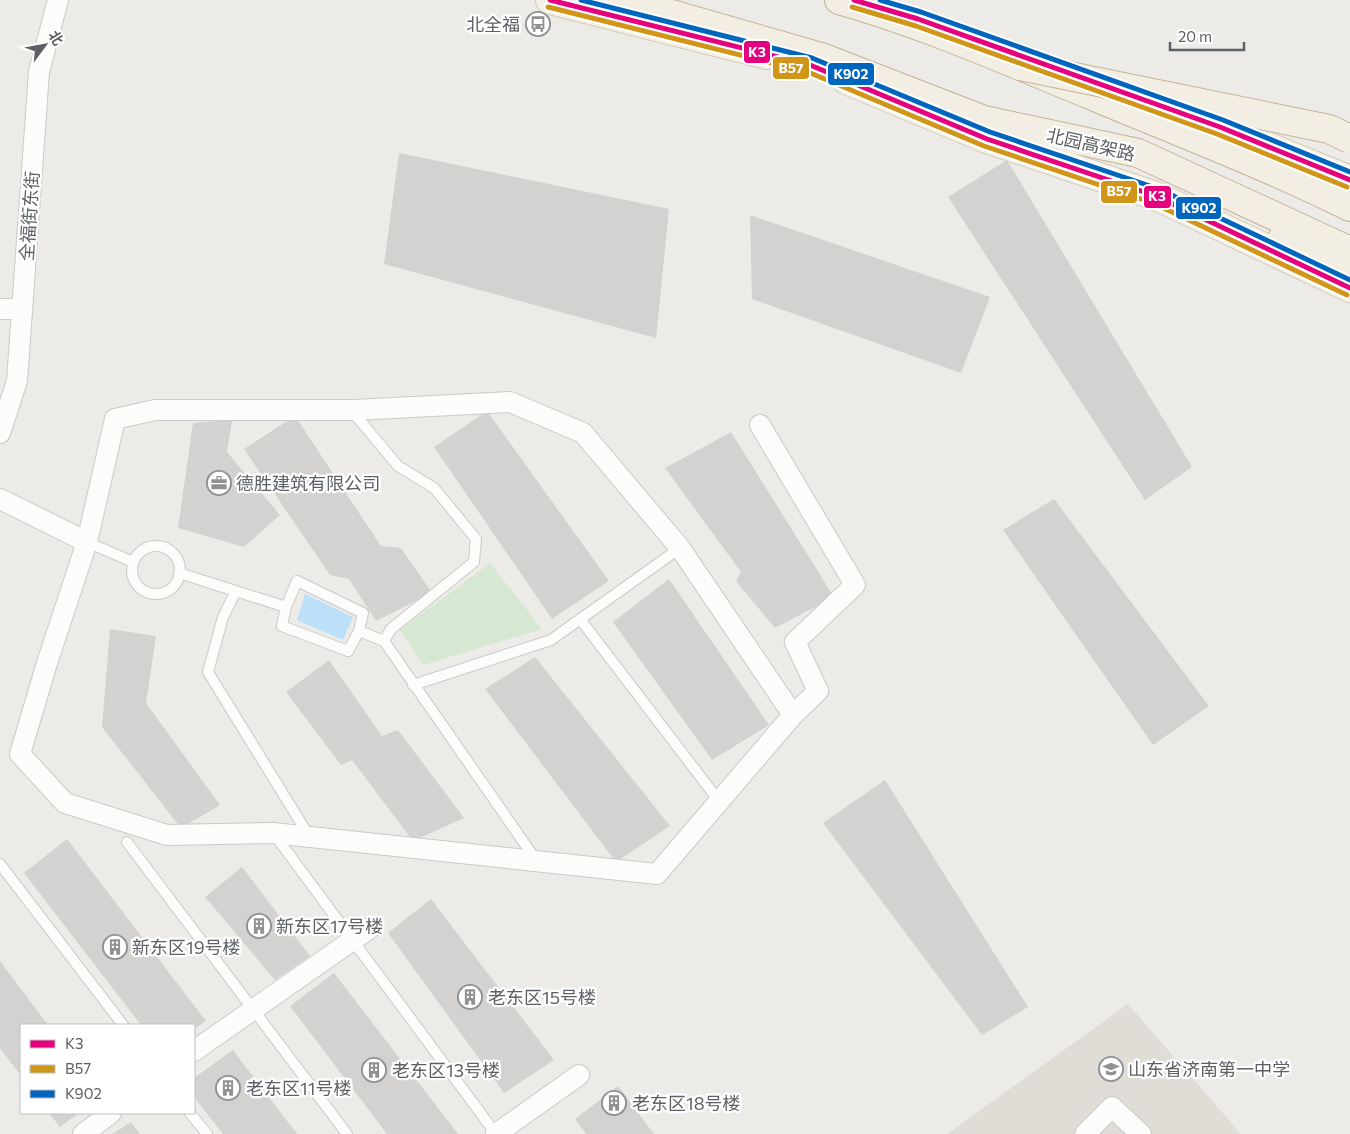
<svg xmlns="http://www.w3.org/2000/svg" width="1350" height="1134" font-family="Commissioner,'Noto Sans SC',sans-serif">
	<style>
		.education { fill: #e0ddd7 }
		.green { fill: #d6e8d2 }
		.water { fill: #bbe0f8 }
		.building { fill: #d3d2d0 }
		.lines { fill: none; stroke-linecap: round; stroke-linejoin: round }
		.service-casing { stroke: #c9cac9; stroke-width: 12 }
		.minor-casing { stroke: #c9cac9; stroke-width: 22 }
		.primary-casing { stroke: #d4cbb5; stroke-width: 30 }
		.trunk-casing { stroke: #c5b393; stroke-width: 30 }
		.service { stroke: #fcfcfb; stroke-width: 10 }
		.minor { stroke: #fcfcfb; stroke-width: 20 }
		.primary { stroke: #f3f1e8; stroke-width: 28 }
		.trunk { stroke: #f2eee4; stroke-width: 28 }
		.trunk-bridge-casing { stroke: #c5b393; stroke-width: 30; stroke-linecap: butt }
		.trunk-bridge { stroke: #f2eee4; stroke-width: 28 }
		.bus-1-casing { stroke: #fff; stroke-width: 9 }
		.bus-2-casing { stroke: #fff; stroke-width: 9 }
		.bus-3-casing { stroke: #fff; stroke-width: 9 }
		.bus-1 { stroke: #e5007d; stroke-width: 5 }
		.bus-2 { stroke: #d09519; stroke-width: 5 }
		.bus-3 { stroke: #0065bd; stroke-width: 5 }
		.labels { text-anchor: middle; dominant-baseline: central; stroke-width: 4.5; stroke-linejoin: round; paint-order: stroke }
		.poi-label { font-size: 18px; fill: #5d6165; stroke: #fff; text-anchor: start }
		.street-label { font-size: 18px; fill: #5d6165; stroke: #fff }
		.line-badge { stroke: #fff; stroke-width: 2 }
		.badge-label { font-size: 14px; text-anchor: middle; font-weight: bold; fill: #fff }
	</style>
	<rect width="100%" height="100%" fill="#edebe7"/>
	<path class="education" d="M 1128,1004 L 1241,1134 L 947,1134 Z"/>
	<path class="green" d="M 490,563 L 542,629 L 423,665 L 400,630 Z"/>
	<path class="water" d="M 305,594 L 353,617 L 343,640 L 297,620 Z"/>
	<path class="building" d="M 399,153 L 669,209 L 656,338 L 384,264 Z
		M 1007,160 L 1192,467 L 1145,500 L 948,197 Z
		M 750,215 L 990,297 L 961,373 L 752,299 Z
		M 487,411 L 609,581 L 552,619 L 434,447 Z
		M 295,416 L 381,546 L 401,548 L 432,593 L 376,621 L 349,579 L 330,575 L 244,449 Z
		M 232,420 L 227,452 L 280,515 L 244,547 L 178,528 L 193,423 Z
		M 731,432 L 834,597 L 775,628 L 736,581 L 741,572 L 665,468 Z
		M 1054,499 L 1209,706 L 1153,745 L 1003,530 Z
		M 669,579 L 769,725 L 712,760 L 613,622 Z
		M 110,629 L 156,636 L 146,703 L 220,805 L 181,828 L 102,727 Z
		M 535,657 L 670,826 L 616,862 L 485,689 Z
		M 329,660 L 382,736 L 398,730 L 464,818 L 413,841 L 352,760 L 341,765 L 286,692 Z
		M 885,780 L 1028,1007 L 982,1035 L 823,823 Z
		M 67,839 L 206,1021 L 194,1029 L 194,1025 L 141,1025 L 24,873 Z
		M 242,867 L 310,956 L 275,980 L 205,897 Z
		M 431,899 L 554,1060 L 504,1093 L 388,933 Z
		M 0,961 L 48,1025 L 21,1025 L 21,1076 L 0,1048 Z
		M 334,973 L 458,1134 L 387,1134 L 290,1006 Z
		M 233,1050 L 297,1134 L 223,1134 L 194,1097 L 194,1078 Z
		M 618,1086 L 654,1134 L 586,1134 L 575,1119 Z
		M 49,1113 L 79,1113 L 60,1127 Z
		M 131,1122 L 140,1134 L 112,1134 Z"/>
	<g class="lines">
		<defs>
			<path id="service" d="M 352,411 L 398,466 L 434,488 L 476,539 L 474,562 L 391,629 L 384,641 L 536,860
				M 87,542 L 133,562
				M132 570a24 24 0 1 1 48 0a24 24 0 1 1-48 0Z
				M 179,573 L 286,607 L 282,626 L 348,651 L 359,631
				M 236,591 L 223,617 L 208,672 L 309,836
				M 286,607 L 297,581 L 363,613 L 359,631 L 384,641
				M 580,619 L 719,801
				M 413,685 L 551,640 L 680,548
				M 274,834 L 496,1134
				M 127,842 L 347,1134
				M 0,864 L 123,1025
				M 190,1113 L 207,1134"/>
			<path id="minor" d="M 0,309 L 22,309
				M 510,402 L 583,433 L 680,548 L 793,715 L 657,874 L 273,833 L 167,835 L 65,803 L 20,754 L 47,663 L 87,542 L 115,419 L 155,410 L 355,410 Z
				M 760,425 L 855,585 L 795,642 L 818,691 L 793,715
				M 0,433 L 17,381 L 39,72 L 58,0
				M 0,499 L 87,542
				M 194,1051 L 370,928
				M 83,1134 L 111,1113
				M 496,1134 L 579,1075
				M 1085,1134 L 1112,1107 L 1141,1134"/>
			<path id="primary" d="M 550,0 L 767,55
				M 846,80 L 987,139 L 1156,196 L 1350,288
				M 1146,100 L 1220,127 L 1350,180"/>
			<path id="trunk" d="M 623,0 L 824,58 L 984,120 L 1138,153 L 1350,251
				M 839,0 C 924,24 1007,61 1088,94 C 1176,131 1265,165 1350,207
				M 1282,239 L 1350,274"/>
		</defs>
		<use href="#service" class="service-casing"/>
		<use href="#minor" class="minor-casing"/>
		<use href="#primary" class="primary-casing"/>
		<use href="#trunk" class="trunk-casing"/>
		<use href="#service" class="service"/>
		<use href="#minor" class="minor"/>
		<use href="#primary" class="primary"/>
		<use href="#trunk" class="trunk"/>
		<defs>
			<path id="trunk-bridge" d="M 1020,66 L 1329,129 L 1350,139"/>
		</defs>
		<use href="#trunk-bridge" class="trunk-bridge-casing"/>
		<use href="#trunk-bridge" class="trunk-bridge"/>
		<defs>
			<path id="bus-1" d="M 550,0 L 810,65 L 987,139 L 1156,196 L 1350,288
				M 854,0 L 918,19 L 1220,127 L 1350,180"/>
			<path id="bus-2" d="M 548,7 L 808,72 L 984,146 L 1153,203 L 1347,295
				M 852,7 L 916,26 L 1217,134 L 1347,187"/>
			<path id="bus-3" d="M 581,0 L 812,58 L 990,132 L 1159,189 L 1350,280
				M 880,0 L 921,12 L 1223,120 L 1350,172"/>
		</defs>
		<use href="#bus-1" class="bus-1-casing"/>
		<use href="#bus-2" class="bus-2-casing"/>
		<use href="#bus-3" class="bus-3-casing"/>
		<use href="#bus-1" class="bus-1"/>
		<use href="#bus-2" class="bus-2"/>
		<use href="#bus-3" class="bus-3"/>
	</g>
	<defs>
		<symbol id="bus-ring" viewBox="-11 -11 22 22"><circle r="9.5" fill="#fff" stroke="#8f9192" stroke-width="1.5"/><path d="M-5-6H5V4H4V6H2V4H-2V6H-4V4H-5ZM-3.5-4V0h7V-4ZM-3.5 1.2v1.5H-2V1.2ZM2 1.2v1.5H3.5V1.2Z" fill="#8f9192"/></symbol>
		<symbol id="office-ring" viewBox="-11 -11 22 22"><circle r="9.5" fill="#fff" stroke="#8f9192" stroke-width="1.5"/><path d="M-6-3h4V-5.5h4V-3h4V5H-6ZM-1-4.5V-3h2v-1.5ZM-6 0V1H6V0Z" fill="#8f9192"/></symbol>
		<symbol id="building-ring" viewBox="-11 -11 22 22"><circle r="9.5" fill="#fff" stroke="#8f9192" stroke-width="1.5"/><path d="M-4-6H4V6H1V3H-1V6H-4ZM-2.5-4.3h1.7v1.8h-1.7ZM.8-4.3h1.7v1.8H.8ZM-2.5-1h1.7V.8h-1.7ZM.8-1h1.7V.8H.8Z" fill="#8f9192"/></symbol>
		<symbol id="school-ring" viewBox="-11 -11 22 22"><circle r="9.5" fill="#fff" stroke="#8f9192" stroke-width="1.5"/><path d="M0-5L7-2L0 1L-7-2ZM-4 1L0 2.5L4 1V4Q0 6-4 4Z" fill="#8f9192"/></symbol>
	</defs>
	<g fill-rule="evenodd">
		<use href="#bus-ring" x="524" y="10" width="28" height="28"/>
		<use href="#office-ring" x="205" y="469" width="28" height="28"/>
		<use href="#building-ring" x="245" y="912" width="28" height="28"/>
		<use href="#building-ring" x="101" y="933" width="28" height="28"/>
		<use href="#building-ring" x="456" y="983" width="28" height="28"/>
		<use href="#school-ring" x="1097" y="1055" width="28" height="28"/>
		<use href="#building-ring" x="360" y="1056" width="28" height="28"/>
		<use href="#building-ring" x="214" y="1074" width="28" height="28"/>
		<use href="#building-ring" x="600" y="1089" width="28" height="28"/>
	</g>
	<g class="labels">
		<g class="poi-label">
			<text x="520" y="24" text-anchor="end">北全福</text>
			<text x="236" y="483">德胜建筑有限公司</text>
			<text x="276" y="926">新东区17号楼</text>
			<text x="132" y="947">新东区19号楼</text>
			<text x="488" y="997">老东区15号楼</text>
			<text x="1128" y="1069">山东省济南第一中学</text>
			<text x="392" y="1070">老东区13号楼</text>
			<text x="246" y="1088">老东区11号楼</text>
			<text x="632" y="1103">老东区18号楼</text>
		</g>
		<g class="street-label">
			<text transform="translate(1091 144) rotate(13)">北园高架路</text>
			<text transform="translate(29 216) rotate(-86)">全福街东街</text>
		</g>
	</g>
	<g class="line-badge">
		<rect x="743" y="40" width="28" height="24" rx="5" fill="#e5007d"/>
		<rect x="772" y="56" width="38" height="24" rx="5" fill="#d09519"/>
		<rect x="827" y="62" width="48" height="24" rx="5" fill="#0065bd"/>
		<rect x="1100" y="180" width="38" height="24" rx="5" fill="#d09519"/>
		<rect x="1143" y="185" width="29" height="24" rx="5" fill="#e5007d"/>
		<rect x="1175" y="196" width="47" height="24" rx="5" fill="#0065bd"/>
	</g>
	<g class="badge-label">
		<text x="757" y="57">K3</text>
		<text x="791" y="73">B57</text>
		<text x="851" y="79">K902</text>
		<text x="1119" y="196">B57</text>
		<text x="1157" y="201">K3</text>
		<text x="1199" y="213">K902</text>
	</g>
	<rect x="20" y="1024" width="175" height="90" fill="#ffffff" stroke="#bec0c1"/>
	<rect x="30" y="1040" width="25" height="8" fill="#e5007d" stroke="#bec0c1"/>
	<text x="65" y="1049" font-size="15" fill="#5d6165">K3</text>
	<rect x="30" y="1065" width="25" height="8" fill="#d09519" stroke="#bec0c1"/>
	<text x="65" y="1074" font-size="15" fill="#5d6165">B57</text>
	<rect x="30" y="1090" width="25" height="8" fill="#0065bd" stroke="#bec0c1"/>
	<text x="65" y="1099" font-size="15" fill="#5d6165">K902</text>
	<g transform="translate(45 45) rotate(58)" stroke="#ffffff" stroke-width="4" paint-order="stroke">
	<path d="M0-4L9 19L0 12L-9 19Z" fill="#5d6165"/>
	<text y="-8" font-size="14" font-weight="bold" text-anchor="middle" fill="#5d6165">北</text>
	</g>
	<path d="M1170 42v8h74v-8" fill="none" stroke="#5d6165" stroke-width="2.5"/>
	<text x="1178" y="42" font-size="15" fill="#5d6165" stroke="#ffffff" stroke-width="4" paint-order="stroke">20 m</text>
</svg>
